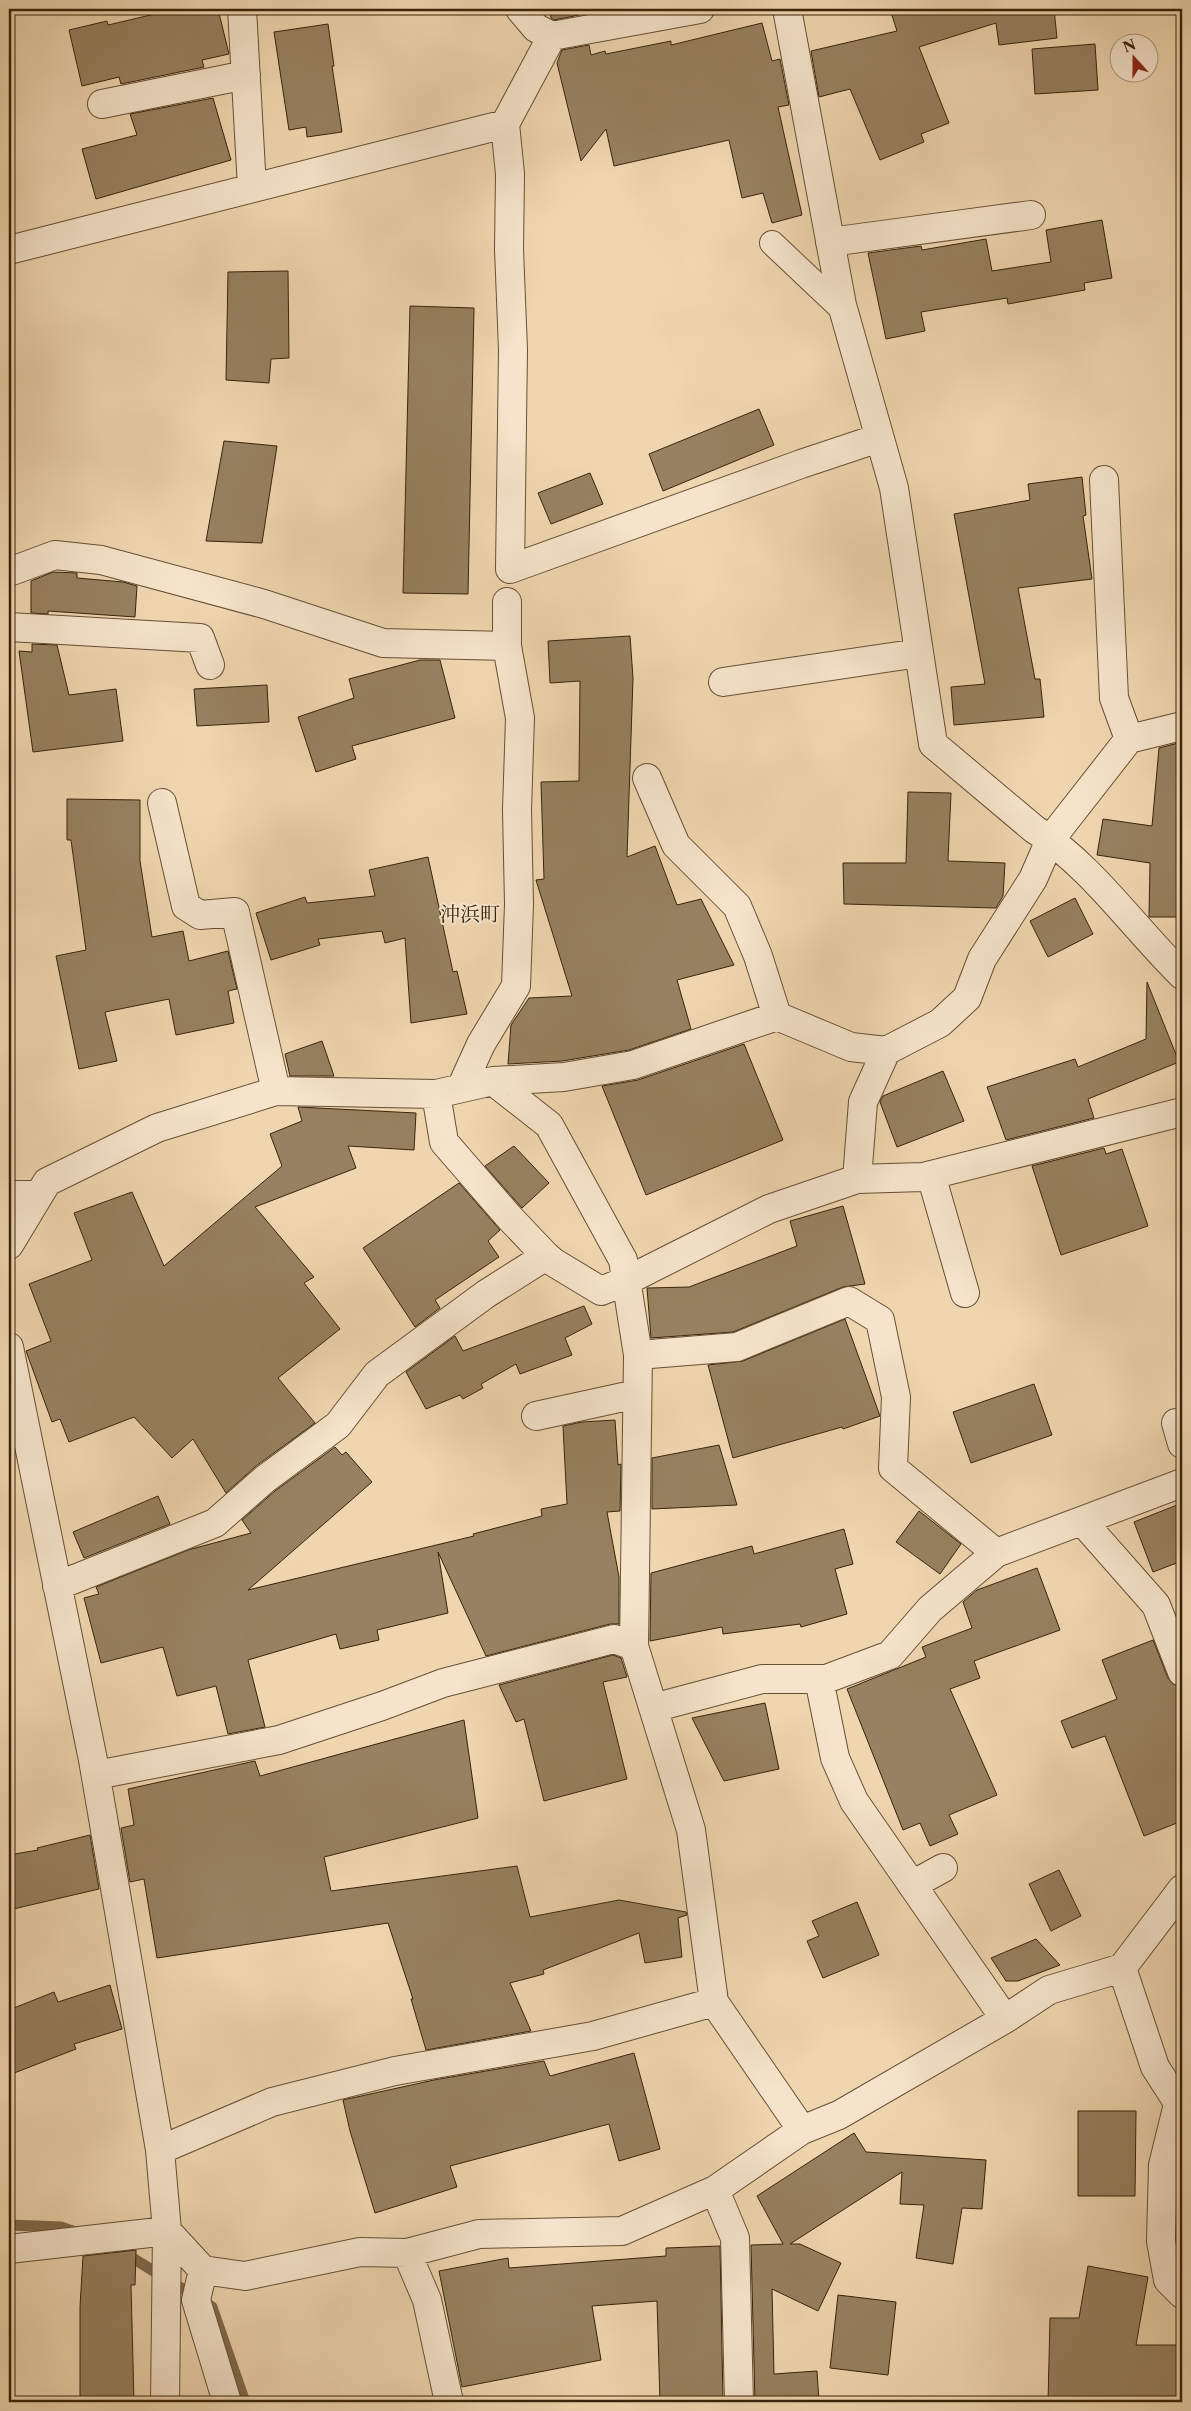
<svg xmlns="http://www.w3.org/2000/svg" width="1191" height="2411" font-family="'Libre Caslon Text','Noto Serif JP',serif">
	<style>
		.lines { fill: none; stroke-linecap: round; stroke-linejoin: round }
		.stream { stroke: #806a4c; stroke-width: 11 }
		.building { fill: #978160; stroke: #37240b }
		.service-casing { stroke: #655034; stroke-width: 26 }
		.minor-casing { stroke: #655034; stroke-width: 30 }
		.service { stroke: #f5e4cb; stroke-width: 24 }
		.minor { stroke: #f5e4cb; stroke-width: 28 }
		.labels { text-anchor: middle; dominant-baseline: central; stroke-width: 4; stroke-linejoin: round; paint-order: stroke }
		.quarter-label { font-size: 20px; fill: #37240b; stroke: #f5e4cb }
	</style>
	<rect width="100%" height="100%" fill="#f0d6af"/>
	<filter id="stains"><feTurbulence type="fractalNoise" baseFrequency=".004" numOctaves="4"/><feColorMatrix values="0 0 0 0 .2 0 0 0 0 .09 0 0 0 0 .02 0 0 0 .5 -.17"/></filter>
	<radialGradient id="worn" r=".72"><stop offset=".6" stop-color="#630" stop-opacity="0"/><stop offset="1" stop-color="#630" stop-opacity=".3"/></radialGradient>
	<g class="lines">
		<path class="stream" d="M 9,2225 L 61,2227 L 78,2233
			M 108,2243 L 212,2307 L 245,2402"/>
	</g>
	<path class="building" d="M 176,9 L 218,9 L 229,54 L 202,60 L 204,67 L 121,84 L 119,77 L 82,86 L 69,30 L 107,21 L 108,25 Z
		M 550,9 L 583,9 L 584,14 L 554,20 L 551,18 Z
		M 890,9 L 1054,9 L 1057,38 L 999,45 L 996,23 L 919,47 L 949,123 L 921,134 L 924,142 L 880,160 L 850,89 L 819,97 L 811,51 L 897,31 Z
		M 762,23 L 772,61 L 780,59 L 789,105 L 778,107 L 802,215 L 772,223 L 763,193 L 742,198 L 729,140 L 614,166 L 606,129 L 581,161 L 557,63 L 562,50 L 589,45 L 591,55 L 605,51 L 606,54 L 671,41 L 671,45 Z
		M 328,24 L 334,66 L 332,66 L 342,132 L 307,137 L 306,127 L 289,130 L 274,32 Z
		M 1095,44 L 1098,90 L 1035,94 L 1032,49 Z
		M 213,98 L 231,160 L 96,199 L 82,149 L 137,135 L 130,114 Z
		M 1102,220 L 1112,278 L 1084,283 L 1085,290 L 1008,304 L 1007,298 L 921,312 L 925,331 L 886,339 L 868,253 L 921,246 L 922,250 L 986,239 L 992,271 L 1051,262 L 1046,230 Z
		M 288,271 L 289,358 L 271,359 L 269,383 L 226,380 L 228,272 Z
		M 410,306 L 474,308 L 468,594 L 403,593 Z
		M 759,409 L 774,445 L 663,491 L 649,454 Z
		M 224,441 L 277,446 L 262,543 L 206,541 Z
		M 590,473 L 603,504 L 551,524 L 538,493 Z
		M 1082,477 L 1086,515 L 1083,516 L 1092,579 L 1018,588 L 1035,679 L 1040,679 L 1044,717 L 954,725 L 951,687 L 985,684 L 954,514 L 1030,500 L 1028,484 Z
		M 53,572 L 77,573 L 77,578 L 123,582 L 137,586 L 135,617 L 48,611 L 48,614 L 31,613 L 31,581 Z
		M 630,636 L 633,678 L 627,857 L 655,846 L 677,905 L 701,899 L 734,965 L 677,980 L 691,1029 L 629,1050 L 562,1061 L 508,1064 L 511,1025 L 529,998 L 572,996 L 536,880 L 544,879 L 541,782 L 579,781 L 580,681 L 550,683 L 548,641 Z
		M 32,644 L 57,645 L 69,695 L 116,689 L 123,741 L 33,752 L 19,651 L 32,652 Z
		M 420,660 L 440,660 L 455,718 L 352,746 L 356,759 L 316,772 L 298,717 L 354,698 L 349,679 Z
		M 267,685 L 269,722 L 197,726 L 194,689 Z
		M 1182,742 L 1182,917 L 1149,917 L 1150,863 L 1097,855 L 1103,819 L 1152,826 L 1159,748 Z
		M 908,792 L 951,793 L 948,861 L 1005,863 L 1003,896 L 996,908 L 844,904 L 843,863 L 906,863 Z
		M 67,799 L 140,800 L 140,861 L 152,937 L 183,931 L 189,961 L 228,951 L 237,989 L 228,991 L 234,1023 L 176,1035 L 169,999 L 105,1012 L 117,1061 L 79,1069 L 56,956 L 86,950 L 71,840 L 67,840 Z
		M 428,857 L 453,972 L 457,971 L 467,1014 L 411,1023 L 405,938 L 385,943 L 382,931 L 318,939 L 320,945 L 271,960 L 256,913 L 305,897 L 307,903 L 375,896 L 369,870 Z
		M 1075,898 L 1093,934 L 1048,957 L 1030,921 Z
		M 1147,982 L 1179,1062 L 1088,1099 L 1094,1118 L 1006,1140 L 987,1087 L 1075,1059 L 1078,1067 L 1146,1039 Z
		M 322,1041 L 334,1076 L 290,1076 L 285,1054 Z
		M 744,1044 L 783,1140 L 646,1195 L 602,1086 L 638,1080 Z
		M 943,1071 L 964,1121 L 897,1147 L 880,1102 L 883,1096 Z
		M 298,1107 L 416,1113 L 414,1150 L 348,1146 L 356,1168 L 255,1207 L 314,1277 L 304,1283 L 340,1329 L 278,1378 L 315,1423 L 256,1466 L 226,1493 L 193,1439 L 172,1458 L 134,1417 L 69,1442 L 60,1419 L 52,1422 L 26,1351 L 51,1341 L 29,1284 L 92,1260 L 74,1213 L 132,1192 L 164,1266 L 282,1166 L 270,1134 L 302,1121 Z
		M 514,1146 L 549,1183 L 522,1208 L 485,1166 Z
		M 1104,1148 L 1106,1154 L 1122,1149 L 1148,1226 L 1061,1255 L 1032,1166 Z
		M 459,1183 L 500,1230 L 488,1241 L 499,1257 L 435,1300 L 440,1308 L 415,1327 L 363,1248 Z
		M 843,1206 L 865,1284 L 843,1287 L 733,1332 L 651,1338 L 647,1288 L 689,1287 L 797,1246 L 790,1221 Z
		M 584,1306 L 592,1324 L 565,1338 L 572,1355 L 520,1374 L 516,1364 L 481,1384 L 483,1388 L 463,1399 L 460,1395 L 426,1409 L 406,1372 L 455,1336 L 463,1351 Z
		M 845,1319 L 880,1416 L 843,1429 L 842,1427 L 733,1458 L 708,1365 L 743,1361 Z
		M 1034,1384 L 1052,1435 L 971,1463 L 953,1412 Z
		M 615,1420 L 618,1465 L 621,1464 L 620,1511 L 607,1512 L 619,1577 L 619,1624 L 610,1624 L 486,1656 L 438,1552 L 448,1613 L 377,1630 L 379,1640 L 340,1649 L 336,1634 L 248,1660 L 265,1727 L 228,1734 L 216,1686 L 177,1696 L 163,1647 L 101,1663 L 84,1598 L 99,1594 L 96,1587 L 188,1550 L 251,1533 L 242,1520 L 275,1491 L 335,1447 L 342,1455 L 346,1452 L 372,1482 L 248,1590 L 474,1536 L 473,1534 L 542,1516 L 541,1509 L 567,1504 L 563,1426 L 582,1422 Z
		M 719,1445 L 737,1505 L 652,1509 L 652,1458 Z
		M 158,1496 L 170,1524 L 84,1558 L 73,1532 Z
		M 1182,1503 L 1182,1561 L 1153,1572 L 1134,1522 Z
		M 919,1511 L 961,1544 L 940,1574 L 896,1542 Z
		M 844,1529 L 853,1564 L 835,1569 L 847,1614 L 801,1627 L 800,1624 L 723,1634 L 722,1627 L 650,1641 L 651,1573 L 752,1546 L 754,1554 Z
		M 1037,1568 L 1060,1630 L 974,1661 L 980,1678 L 950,1689 L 997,1795 L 949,1815 L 958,1834 L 930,1846 L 920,1823 L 903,1830 L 847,1689 L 926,1657 L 922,1647 L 972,1628 L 963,1602 L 977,1590 Z
		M 1153,1640 L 1168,1678 L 1173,1684 L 1182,1687 L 1182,1821 L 1144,1836 L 1105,1736 L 1072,1748 L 1061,1721 L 1117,1699 L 1102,1660 Z
		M 613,1655 L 621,1658 L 627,1677 L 603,1682 L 627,1779 L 544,1801 L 524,1719 L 516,1722 L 499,1685 Z
		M 765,1703 L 779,1769 L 724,1781 L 692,1718 Z
		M 464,1720 L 478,1818 L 324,1857 L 331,1891 L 517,1866 L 530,1917 L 619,1900 L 686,1912 L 687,1915 L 678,1918 L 682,1957 L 645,1963 L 639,1933 L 543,1970 L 544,1974 L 510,1983 L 531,2031 L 426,2050 L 411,1999 L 413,1999 L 388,1923 L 157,1958 L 144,1879 L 130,1882 L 121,1828 L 134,1825 L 128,1789 L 255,1761 L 260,1776 Z
		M 90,1835 L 99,1889 L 9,1910 L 9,1855 L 38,1850 L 37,1848 Z
		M 1059,1870 L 1081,1916 L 1051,1931 L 1029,1884 Z
		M 857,1902 L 879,1955 L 823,1978 L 807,1941 L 819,1936 L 812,1921 Z
		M 1036,1939 L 1060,1965 L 1018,1981 L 1006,1981 L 991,1958 Z
		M 110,1985 L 122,2029 L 74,2044 L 76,2049 L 9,2075 L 9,2010 L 54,1992 L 58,2002 Z
		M 634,2053 L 660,2149 L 619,2161 L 609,2124 L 450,2166 L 457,2187 L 375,2213 L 350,2131 L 343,2100 L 434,2080 L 544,2061 L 550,2076 Z
		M 1078,2111 L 1136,2111 L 1135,2196 L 1078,2196 Z
		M 854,2133 L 866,2152 L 986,2160 L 982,2209 L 962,2208 L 953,2264 L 916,2258 L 924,2205 L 900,2204 L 902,2172 L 790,2244 L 800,2244 L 841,2263 L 818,2311 L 772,2289 L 774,2374 L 817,2371 L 819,2402 L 755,2402 L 751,2245 L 783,2244 L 757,2196 Z
		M 720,2246 L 723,2402 L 660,2402 L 657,2301 L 592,2306 L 601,2360 L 462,2387 L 439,2271 L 508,2258 L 509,2268 L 666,2256 L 666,2248 Z
		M 136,2250 L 135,2285 L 131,2285 L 134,2402 L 80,2402 L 80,2307 L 83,2256 Z
		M 1088,2266 L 1148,2277 L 1136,2345 L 1182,2345 L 1181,2400 L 1092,2399 L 1091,2402 L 1048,2402 L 1050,2318 L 1079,2318 Z
		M 838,2295 L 896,2302 L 888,2375 L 830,2368 Z"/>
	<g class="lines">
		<defs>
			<path id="service" d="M 772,243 L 844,311"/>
			<path id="minor" d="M 242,9 L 252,188
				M 520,9 L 536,28 L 552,36
				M 787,9 L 842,305 L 894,488 L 933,744 L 1034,829 C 1092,866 1133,927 1182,975
				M 102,104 L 246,75
				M 505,124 L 510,174 L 509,249 L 513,350 L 510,569 L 801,464 L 879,438
				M 830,242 L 1031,215
				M 9,250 L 505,124 L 552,36 L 700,9
				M 1104,480 L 1114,698 L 1129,739
				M 9,572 L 55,555 L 101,560 L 264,604 L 383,643 L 507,646
				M 9,627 L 200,638 L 210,665
				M 723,682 L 919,653
				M 647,778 L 676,845 L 737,906 L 758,956 L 777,1016
				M 162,803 L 186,906 L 200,915 L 235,912 L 276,1091
				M 493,1081 L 564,1077 L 633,1065 L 777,1016 L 851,1047 L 886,1051 L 940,1023 L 967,998 L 982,959 L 1033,879 L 1050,840 L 1129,739 L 1182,726
				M 461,1088 L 481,1044 L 516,986 L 519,904 L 517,810 L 520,718 L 507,646 L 507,602
				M 436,1094 L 444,1142 L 509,1217 L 546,1256 L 553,1262 L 601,1291 L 628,1280 L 769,1209 L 857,1179 L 923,1177 L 1182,1112
				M 931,1175 L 965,1293
				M 857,1179 L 863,1102 L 886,1051
				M 9,1195 L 39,1195
				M 9,1245 L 47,1182 L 157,1128 L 276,1091 L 436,1094 L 493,1081 L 549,1125 L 623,1260 L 638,1355 L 634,1646 L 691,1830 L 714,2002 L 802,2130
				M 9,1347 L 93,1760 L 160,2150 L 167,2231 L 165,2402
				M 638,1355 L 737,1347 L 849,1301 L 880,1320 L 896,1397 L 893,1468 L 996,1553
				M 536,1416 L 637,1394
				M 1176,1423 L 1182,1444
				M 1082,1521 L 1156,1605 L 1182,1672
				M 57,1586 L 215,1523 L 265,1479 L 338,1425 L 377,1374 L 486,1294 L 546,1256
				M 819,1679 L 835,1758 L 854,1801 L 1005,2019
				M 653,1708 L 762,1679 L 826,1679 L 890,1655 L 930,1609 L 996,1553 L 1182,1483
				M 96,1775 L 279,1740 L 382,1706 L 443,1683 L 614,1639 L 634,1646
				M 912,1885 L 943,1868
				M 1122,1968 L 1182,1889
				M 1178,2104 L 1163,2165 L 1161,2241 L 1168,2280 L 1182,2294
				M 160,2150 L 272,2102 L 395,2071 L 593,2036 L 714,2002
				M 715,2190 L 735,2238 L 739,2402
				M 167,2231 L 203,2270 L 245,2276 L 360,2252 L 407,2253 L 479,2234 L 622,2231 L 715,2190 L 802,2130 L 839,2115 L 1005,2019 L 1049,1990 L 1122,1968 L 1155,2067 L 1182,2109
				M 9,2249 L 167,2231
				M 407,2253 L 427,2300 L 449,2402
				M 203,2270 L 196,2300 L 227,2402"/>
		</defs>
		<use href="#service" class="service-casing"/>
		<use href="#minor" class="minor-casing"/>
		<use href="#service" class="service"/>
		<use href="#minor" class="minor"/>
	</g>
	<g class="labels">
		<g class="quarter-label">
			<text x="470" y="914">沖浜町</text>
		</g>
	</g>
	<rect width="1191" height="2411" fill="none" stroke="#f0d6af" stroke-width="30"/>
	<rect x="10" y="10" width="1171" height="2391" fill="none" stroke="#37240b" stroke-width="2.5"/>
	<rect x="15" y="15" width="1161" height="2381" fill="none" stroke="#37240b"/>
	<g transform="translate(1134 58) rotate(339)"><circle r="24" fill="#f5e4cb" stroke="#a9977e"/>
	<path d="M0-4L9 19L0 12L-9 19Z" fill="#8f2418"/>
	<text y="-8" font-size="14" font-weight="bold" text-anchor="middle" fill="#37240b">N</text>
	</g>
	<rect width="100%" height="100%" filter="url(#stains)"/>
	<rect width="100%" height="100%" fill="url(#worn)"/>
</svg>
